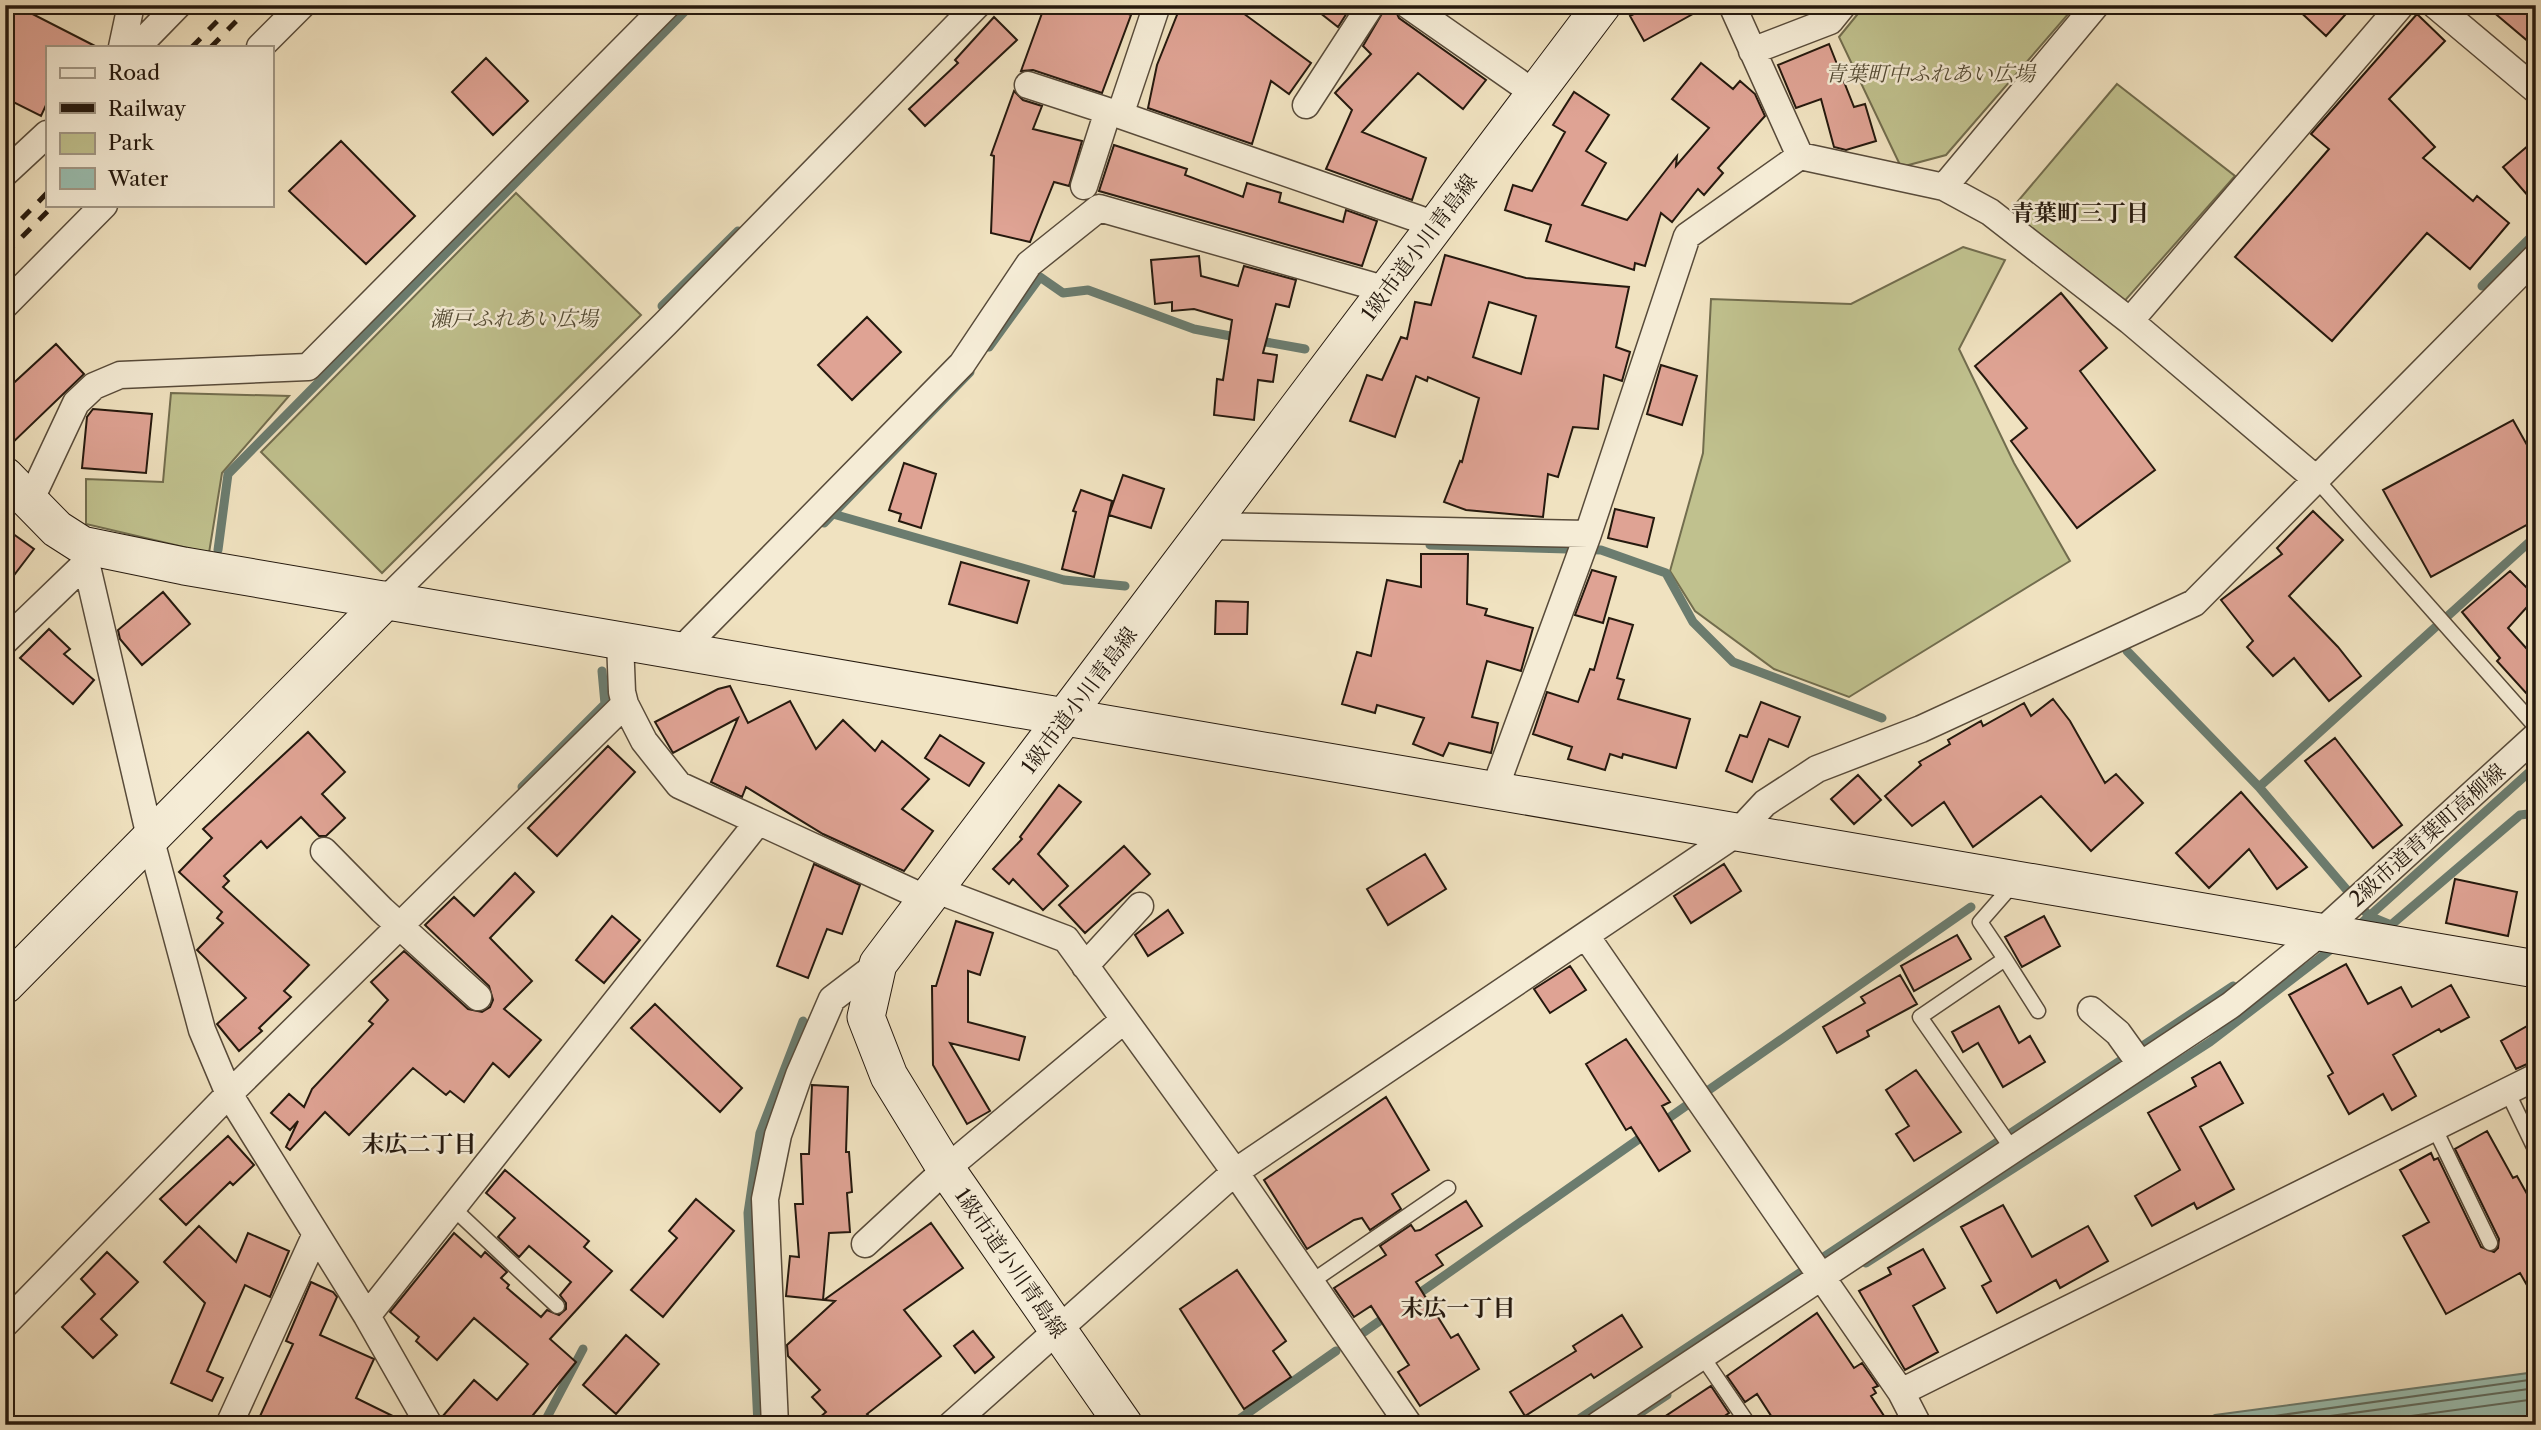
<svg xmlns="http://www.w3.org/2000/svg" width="2541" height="1430" font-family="'Libre Caslon Text','Noto Serif JP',serif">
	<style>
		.green { fill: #c0c18e; stroke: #726d4e; stroke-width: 2 }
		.water { fill: #9abeb0; stroke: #6b7c6f; stroke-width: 2 }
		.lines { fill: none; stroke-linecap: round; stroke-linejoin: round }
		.shore { stroke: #606c5f; stroke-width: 2 }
		.stream { stroke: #6b7c6f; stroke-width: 9 }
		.building { fill: #dfa394; stroke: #25190e; stroke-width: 2; fill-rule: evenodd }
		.lane-casing { stroke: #584b3a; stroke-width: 17 }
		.street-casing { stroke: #584b3a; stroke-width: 29 }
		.secondary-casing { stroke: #25190e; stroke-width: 39 }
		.lane { stroke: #f5ecd6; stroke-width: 14 }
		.street { stroke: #f5ecd6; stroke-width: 26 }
		.secondary { stroke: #f5ecd6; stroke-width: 37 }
		.rail { stroke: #25190e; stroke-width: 5; stroke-dasharray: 12 12; stroke-linecap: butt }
		.labels { text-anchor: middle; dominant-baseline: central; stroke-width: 5; stroke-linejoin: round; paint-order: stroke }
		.park-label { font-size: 21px; font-style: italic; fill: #544b34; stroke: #f5ecd6 }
		.street-label { font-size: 21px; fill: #25190e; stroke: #f5ecd6 }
		.neighbourhood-label { font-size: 23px; font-weight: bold; fill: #25190e; stroke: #f5ecd6 }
	</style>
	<rect width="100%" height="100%" fill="#f0e2c0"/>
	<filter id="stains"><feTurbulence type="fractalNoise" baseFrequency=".00286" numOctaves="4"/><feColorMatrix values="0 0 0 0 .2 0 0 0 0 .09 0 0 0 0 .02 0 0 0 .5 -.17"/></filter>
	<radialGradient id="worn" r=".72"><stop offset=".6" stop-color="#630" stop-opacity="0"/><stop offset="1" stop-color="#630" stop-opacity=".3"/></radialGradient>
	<path class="green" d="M 1865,5 L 2076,5 L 1946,155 L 1901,167 L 1839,37 Z
		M 2117,84 L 2235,176 L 2122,304 L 2007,214 Z
		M 516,193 L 641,315 L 382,573 L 261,452 Z
		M 1963,247 L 2005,260 L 1959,349 L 2014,463 L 2070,561 L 1849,697 L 1774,669 L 1695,611 L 1670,571 L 1703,453 L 1711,299 L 1851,304 Z
		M 171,393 L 289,396 L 222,473 L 209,553 L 86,524 L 86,479 L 163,482 Z"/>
	<path class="water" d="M 2536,1372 L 2536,1425 L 2193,1425 L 2215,1415 Z"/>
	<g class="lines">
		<path class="shore" d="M 2211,1425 L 2536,1379
			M 2265,1425 L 2536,1388
			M 2345,1425 L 2536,1399"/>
		<path class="stream" d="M 2482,286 L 2536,232
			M 662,306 L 738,231
			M 1255,340 L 1305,349
			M 989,347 L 1040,277 L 1063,293 L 1088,290 L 1194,329 L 1241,338
			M 833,514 L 1064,580 L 1125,586
			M 824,523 L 970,372
			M 1430,545 L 1601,550 L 1666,573 L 1693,622 L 1733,662 L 1882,718
			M 218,550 L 228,474 L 691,5
			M 2127,651 L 2259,787 L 2369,916 L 2391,925 L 2520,815 L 2536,813
			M 522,787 L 605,704 L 602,671
			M 2259,787 L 2536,536
			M 2356,928 L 2536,766
			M 1660,1124 L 1971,907
			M 1866,1263 L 2210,1042 L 2338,944
			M 1414,1297 L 1646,1134
			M 1364,1332 L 1388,1315
			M 543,1425 L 583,1349
			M 758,1425 L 748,1213 L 760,1133 L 803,1021
			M 1231,1425 L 1336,1351
			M 1570,1425 L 2233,986
			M 1622,1425 L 1667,1395"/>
	</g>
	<path class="building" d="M 5,5 L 15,5 L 97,47 L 47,47 L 47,103 L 41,116 L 5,98 Z
		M 1045,5 L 1107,5 L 1131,15 L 1102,93 L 1033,70 L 1021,71 Z
		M 1181,5 L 1232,5 L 1311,63 L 1289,94 L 1271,81 L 1252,144 L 1148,108 L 1157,65 Z
		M 1310,5 L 1352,5 L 1338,27 Z
		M 1387,5 L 1393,5 L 1399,18 L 1486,80 L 1463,109 L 1418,73 L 1362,132 L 1426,158 L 1412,200 L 1326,169 L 1352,110 L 1335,93 L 1371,54 L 1363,46 Z
		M 1650,5 L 1709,5 L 1644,41 L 1630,16 Z
		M 2293,5 L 2354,5 L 2326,36 Z
		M 2485,5 L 2536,5 L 2536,48 Z
		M 2417,14 L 2445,41 L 2389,99 L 2435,147 L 2423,158 L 2473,201 L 2477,196 L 2509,223 L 2470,269 L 2427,233 L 2332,341 L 2235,257 L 2329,149 L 2311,134 Z
		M 994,17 L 1017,40 L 925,126 L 909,109 L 958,63 L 955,60 Z
		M 1829,44 L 1854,107 L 1865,104 L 1876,141 L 1846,150 L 1834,147 L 1821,99 L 1796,108 L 1778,65 Z
		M 486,58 L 528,101 L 493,135 L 452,92 Z
		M 1701,63 L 1733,89 L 1740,81 L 1755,94 L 1765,116 L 1718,168 L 1723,173 L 1704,195 L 1698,189 L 1672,222 L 1661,213 L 1645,266 L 1635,263 L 1634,270 L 1546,241 L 1551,225 L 1505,210 L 1513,185 L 1532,191 L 1565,132 L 1553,125 L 1574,92 L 1609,115 L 1586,151 L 1606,163 L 1582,205 L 1627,220 L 1677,156 L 1676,166 L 1709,128 L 1672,99 Z
		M 1014,91 L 1023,100 L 1042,106 L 1033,129 L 1082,141 L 1069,186 L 1054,182 L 1030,242 L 991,233 L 994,156 L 991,155 Z
		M 2536,139 L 2536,205 L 2503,167 Z
		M 341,141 L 415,216 L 366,264 L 289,191 Z
		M 1114,145 L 1187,169 L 1185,175 L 1243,197 L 1247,183 L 1281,193 L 1279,202 L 1343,222 L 1346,210 L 1377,221 L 1362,266 L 1099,191 Z
		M 1445,255 L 1526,278 L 1629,287 L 1616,347 L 1630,352 L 1622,381 L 1604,375 L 1598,429 L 1573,427 L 1558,477 L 1548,474 L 1543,517 L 1466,510 L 1444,502 L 1460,461 L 1462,462 L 1479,398 L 1428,377 L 1427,381 L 1416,376 L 1395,437 L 1350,421 L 1367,375 L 1382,380 L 1401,337 L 1407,339 L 1415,302 L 1431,305 ZM 1489,302 L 1536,316 L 1521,374 L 1473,357 Z
		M 1199,256 L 1201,276 L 1238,286 L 1244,266 L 1296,280 L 1289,307 L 1276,304 L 1263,353 L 1277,355 L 1273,382 L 1258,380 L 1254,420 L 1214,415 L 1217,379 L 1223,380 L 1232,320 L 1194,309 L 1172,311 L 1172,302 L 1155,304 L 1151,260 Z
		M 2061,293 L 2107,348 L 2080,371 L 2155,470 L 2077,528 L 2011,441 L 2027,428 L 1975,366 Z
		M 867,317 L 901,352 L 852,400 L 818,365 Z
		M 56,344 L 84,374 L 5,450 L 5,391 Z
		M 1661,365 L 1697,376 L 1682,425 L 1647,414 Z
		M 93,409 L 152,414 L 146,473 L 82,468 L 87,417 Z
		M 2513,420 L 2536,461 L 2536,520 L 2431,577 L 2383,490 Z
		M 904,463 L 936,474 L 921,528 L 899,521 L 901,514 L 889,510 Z
		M 1123,475 L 1164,489 L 1151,528 L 1109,515 Z
		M 1081,490 L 1112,501 L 1094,577 L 1062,569 L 1076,512 L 1073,511 Z
		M 1615,509 L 1654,518 L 1647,547 L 1608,538 Z
		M 2313,511 L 2343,540 L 2289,596 L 2338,647 L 2361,676 L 2329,701 L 2294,658 L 2273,676 L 2247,647 L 2253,641 L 2221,600 L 2282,554 L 2277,548 Z
		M 5,528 L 34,549 L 5,587 Z
		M 1421,554 L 1468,554 L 1467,604 L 1487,609 L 1485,615 L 1533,628 L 1521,671 L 1487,661 L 1472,717 L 1498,723 L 1491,753 L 1449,743 L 1443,756 L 1413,744 L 1424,718 L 1377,705 L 1375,713 L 1342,704 L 1357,652 L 1371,656 L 1387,580 L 1421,587 Z
		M 961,562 L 1029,581 L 1017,623 L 949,604 Z
		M 1592,570 L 1616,577 L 1603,623 L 1575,615 Z
		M 2510,571 L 2536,597 L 2508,628 L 2536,659 L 2536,704 L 2497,661 L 2500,658 L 2462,612 Z
		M 163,592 L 190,624 L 142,665 L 120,639 L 118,630 Z
		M 1216,601 L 1248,602 L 1247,634 L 1215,634 Z
		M 1609,618 L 1633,625 L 1617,678 L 1624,680 L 1618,699 L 1690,719 L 1676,768 L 1623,754 L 1622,758 L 1610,754 L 1605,770 L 1568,759 L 1572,747 L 1533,734 L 1547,692 L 1578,702 L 1590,669 L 1594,670 Z
		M 49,629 L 70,649 L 64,654 L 94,680 L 73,704 L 20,658 Z
		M 730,686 L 748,723 L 790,701 L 816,749 L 843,720 L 875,751 L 882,741 L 929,779 L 902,809 L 933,831 L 904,871 L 823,834 L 746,787 L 742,797 L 711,782 L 738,718 L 673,753 L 655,722 L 718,689 Z
		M 2053,699 L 2070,721 L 2105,783 L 2116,774 L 2143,803 L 2091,851 L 2041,796 L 1973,847 L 1944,802 L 1912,826 L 1885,796 L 1921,765 L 1919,762 L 1950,744 L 1948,740 L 1981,721 L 1983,726 L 2024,703 L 2031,716 Z
		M 1761,702 L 1800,717 L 1788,747 L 1769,739 L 1752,782 L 1726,771 L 1740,735 L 1747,737 Z
		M 308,732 L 345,772 L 322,794 L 345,818 L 326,836 L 319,836 L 301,817 L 267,848 L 261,841 L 224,876 L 229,881 L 223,887 L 309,965 L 284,991 L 291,997 L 259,1028 L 262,1031 L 239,1051 L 217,1024 L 246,998 L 197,950 L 223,923 L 217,918 L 222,912 L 179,872 L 212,838 L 203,829 Z
		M 940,735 L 984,763 L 969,786 L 925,758 Z
		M 2335,738 L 2402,825 L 2373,848 L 2305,761 Z
		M 608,746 L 635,772 L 557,856 L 528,828 Z
		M 1858,775 L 1881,800 L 1854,824 L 1831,799 Z
		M 1059,785 L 1081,802 L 1038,854 L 1068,886 L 1043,910 L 1013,879 L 1009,884 L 993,869 L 1022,839 L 1020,837 Z
		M 2241,792 L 2307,867 L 2277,889 L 2249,849 L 2209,888 L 2176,853 Z
		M 1124,846 L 1150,874 L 1085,933 L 1059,905 Z
		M 1425,854 L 1446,889 L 1388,925 L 1367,889 Z
		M 814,864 L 860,885 L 842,934 L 827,929 L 808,978 L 777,966 Z
		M 1724,864 L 1741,891 L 1691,923 L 1674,896 Z
		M 515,873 L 534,892 L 490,938 L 532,981 L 504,1009 L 541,1040 L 509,1077 L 493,1063 L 464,1102 L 450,1091 L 446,1095 L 413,1068 L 349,1135 L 325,1112 L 290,1150 L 286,1147 L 298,1121 L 290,1130 L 271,1113 L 289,1094 L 304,1107 L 312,1089 L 373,1024 L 369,1021 L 388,1000 L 371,982 L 404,951 L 468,1009 L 482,1012 L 490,1007 L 493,1000 L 489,986 L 425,925 L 454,897 L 474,916 Z
		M 2455,879 L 2517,892 L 2508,936 L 2446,923 Z
		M 1168,910 L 1183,933 L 1148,956 L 1135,935 Z
		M 612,916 L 640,940 L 604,983 L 576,960 Z
		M 2044,916 L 2060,946 L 2022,967 L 2005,937 Z
		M 956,921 L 993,933 L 980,975 L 968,971 L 968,1022 L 1025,1037 L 1019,1060 L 950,1043 L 990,1111 L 967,1124 L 933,1065 L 932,986 L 936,986 Z
		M 1957,935 L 1971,959 L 1914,991 L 1901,966 Z
		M 2346,964 L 2368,1004 L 2401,987 L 2412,1007 L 2451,985 L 2469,1017 L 2441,1032 L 2439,1029 L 2393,1055 L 2416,1096 L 2392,1110 L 2383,1094 L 2349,1114 L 2328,1076 L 2333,1073 L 2289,995 Z
		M 1570,966 L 1586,990 L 1550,1013 L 1534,989 Z
		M 1900,975 L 1917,1004 L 1867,1031 L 1869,1036 L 1837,1053 L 1823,1027 L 1865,1003 L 1861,997 Z
		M 655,1004 L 742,1088 L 720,1112 L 631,1028 Z
		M 1999,1006 L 2019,1043 L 2030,1036 L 2045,1062 L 2003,1087 L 1978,1043 L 1963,1052 L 1952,1032 Z
		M 2536,1021 L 2536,1060 L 2516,1069 L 2501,1041 Z
		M 1626,1039 L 1670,1102 L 1662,1106 L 1690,1151 L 1659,1171 L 1631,1127 L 1626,1130 L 1586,1064 Z
		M 2220,1062 L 2243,1103 L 2200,1127 L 2234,1189 L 2197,1209 L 2194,1203 L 2152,1226 L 2135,1196 L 2180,1170 L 2148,1113 L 2196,1086 L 2192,1078 Z
		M 1916,1070 L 1961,1132 L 1914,1161 L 1896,1134 L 1909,1126 L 1886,1090 Z
		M 812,1085 L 848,1087 L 846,1152 L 849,1152 L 852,1192 L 847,1193 L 850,1232 L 829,1233 L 823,1300 L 786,1296 L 790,1256 L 799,1257 L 795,1204 L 803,1204 L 801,1154 L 809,1154 Z
		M 1386,1097 L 1429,1170 L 1392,1194 L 1401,1209 L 1370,1230 L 1362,1218 L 1354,1220 L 1307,1249 L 1264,1180 Z
		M 2487,1131 L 2513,1178 L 2517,1176 L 2536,1210 L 2536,1301 L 2520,1273 L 2446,1314 L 2403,1236 L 2429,1222 L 2400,1170 L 2431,1153 L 2434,1160 L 2438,1158 L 2481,1247 L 2494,1252 L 2498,1248 L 2499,1239 L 2455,1149 Z
		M 228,1136 L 254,1165 L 233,1185 L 230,1182 L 186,1225 L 160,1199 Z
		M 505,1170 L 589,1241 L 584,1247 L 612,1271 L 550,1339 L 576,1362 L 525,1425 L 445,1425 L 442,1417 L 474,1380 L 497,1400 L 528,1364 L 474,1318 L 437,1360 L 416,1341 L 419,1337 L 390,1312 L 454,1233 L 481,1257 L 485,1252 L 507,1272 L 501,1278 L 509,1285 L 507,1288 L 541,1317 L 547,1310 L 559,1315 L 566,1309 L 566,1303 L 560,1295 L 571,1282 L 529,1246 L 519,1257 L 498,1237 L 515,1218 L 486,1193 Z
		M 696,1199 L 734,1231 L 663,1317 L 631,1290 L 677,1238 L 669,1231 Z
		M 1466,1201 L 1482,1226 L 1436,1255 L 1443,1265 L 1416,1282 L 1451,1338 L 1458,1334 L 1479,1369 L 1420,1406 L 1398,1372 L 1409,1365 L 1371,1306 L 1354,1317 L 1334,1288 L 1386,1255 L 1380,1246 L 1411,1225 L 1415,1231 L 1420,1230 Z
		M 2003,1205 L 2032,1257 L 2088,1226 L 2108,1261 L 2060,1288 L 2056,1280 L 1997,1313 L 1982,1286 L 1991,1281 L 1961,1227 Z
		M 931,1223 L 963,1268 L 904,1310 L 941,1356 L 867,1414 L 877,1425 L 811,1425 L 826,1412 L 812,1397 L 820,1390 L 788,1356 L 787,1345 L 835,1301 L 824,1300 Z
		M 199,1226 L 236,1262 L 248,1233 L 289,1251 L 270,1297 L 245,1285 L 207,1371 L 223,1378 L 212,1401 L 171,1383 L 205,1303 L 164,1262 Z
		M 1923,1249 L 1945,1288 L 1913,1306 L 1938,1352 L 1905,1370 L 1859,1291 L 1891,1274 L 1888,1268 Z
		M 107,1252 L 138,1282 L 101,1319 L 117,1335 L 93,1358 L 62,1327 L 95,1294 L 81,1279 Z
		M 1237,1270 L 1286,1341 L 1273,1351 L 1291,1377 L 1244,1409 L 1180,1309 Z
		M 311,1282 L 333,1292 L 337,1297 L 320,1335 L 374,1359 L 356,1398 L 411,1425 L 256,1425 L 293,1344 L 286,1341 Z
		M 1817,1313 L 1854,1368 L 1862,1363 L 1878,1386 L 1873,1388 L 1876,1393 L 1871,1396 L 1890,1425 L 1777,1425 L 1757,1394 L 1745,1402 L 1727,1376 Z
		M 1622,1315 L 1642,1347 L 1594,1378 L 1591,1374 L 1525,1416 L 1510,1392 L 1576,1351 L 1573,1346 Z
		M 973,1331 L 994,1357 L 975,1373 L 954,1346 Z
		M 626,1335 L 659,1364 L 616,1414 L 583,1385 Z
		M 1711,1386 L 1729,1413 L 1711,1425 L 1652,1425 Z"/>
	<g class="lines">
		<defs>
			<path id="lane" d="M 2316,479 L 2536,727
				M 2005,959 L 2038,1011
				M 2507,1091 L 2536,1151
				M 2434,1127 L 2490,1243
				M 2013,1150 L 1920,1017 L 2005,959 L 1980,922 L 2015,882
				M 453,1208 L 557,1306
				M 1311,1282 L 1448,1188
				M 1702,1356 L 1749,1425"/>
			<path id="street" d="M 1157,5 L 1120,115 L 1436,225
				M 1408,5 L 1534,93
				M 1732,5 L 1800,156
				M 2435,5 L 2536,90
				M 122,47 L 131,5
				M 137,47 L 178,5
				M 260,47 L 302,5
				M 1752,51 L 1830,21 L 1843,5
				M 1028,85 L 1120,115
				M 1306,105 L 1371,5
				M 5,173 L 47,134
				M 1084,186 L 1108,111
				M 1944,187 L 2096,5
				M 5,305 L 104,205
				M 2130,321 L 2401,5
				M 30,501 L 76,403 L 94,386 L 120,375 L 308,367 L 667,5
				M 1210,526 L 1588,534
				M 82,545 L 150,837 L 202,1030 L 229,1094 L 367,1316 L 429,1425
				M 386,600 L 665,324 L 977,5
				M 5,641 L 86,563
				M 620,641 L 622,692 L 625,704 L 644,741 L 679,785 L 927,899
				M 680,651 L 962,364 L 1029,264 L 1099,208 L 1387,290
				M 1494,791 L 1588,534 L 1687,236 L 1800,156 L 1944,187 L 1990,212 L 2130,321 L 2316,479
				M 324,851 L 382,910 L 478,997
				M 934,889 L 1066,939 L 1235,1172 L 1409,1425
				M 1586,936 L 1901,1392 L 1918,1425
				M 1085,966 L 1140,906
				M 2091,1010 L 2118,1033 L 2141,1065
				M 865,1244 L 946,1169 L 1124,1020
				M 367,1316 L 758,822
				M 5,1324 L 229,1094 L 625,704
				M 1901,1392 L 2536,1077
				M 229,1425 L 316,1234
				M 775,1425 L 765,1199 L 778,1135 L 799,1075 L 832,999 L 878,964
				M 951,1425 L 1235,1172 L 1737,833 L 1765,803 L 1817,769 L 1921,729 L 2194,603 L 2536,257
				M 1598,1425 L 2231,1005 L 2319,934 L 2536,736"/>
			<path id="secondary" d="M 5,476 L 57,529 L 82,545 L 184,566 L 2536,969
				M 5,985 L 386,600
				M 1124,1425 L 946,1169 L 889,1076 L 866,1017 L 878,964 L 1602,5"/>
		</defs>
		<use href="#lane" class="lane-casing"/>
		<use href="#street" class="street-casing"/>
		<use href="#secondary" class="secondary-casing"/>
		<use href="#lane" class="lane"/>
		<use href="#street" class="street"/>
		<use href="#secondary" class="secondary"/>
		<path class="rail" d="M 192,47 L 233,5
			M 211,47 L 252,5
			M 5,236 L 47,193
			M 5,254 L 54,205"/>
	</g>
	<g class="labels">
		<g class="park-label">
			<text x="1930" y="73">青葉町中ふれあい広場</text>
			<text x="514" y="318">瀬戸ふれあい広場</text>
		</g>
		<g class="street-label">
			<text transform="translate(1419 247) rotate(-53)">1級市道小川青島線</text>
			<text transform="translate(1079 700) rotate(-53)">1級市道小川青島線</text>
			<text transform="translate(2427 835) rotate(-42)">2級市道青葉町高柳線</text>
			<text transform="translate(1011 1263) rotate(55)">1級市道小川青島線</text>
		</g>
		<g class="neighbourhood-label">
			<text x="2080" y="213">青葉町三丁目</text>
			<text x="419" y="1144">末広二丁目</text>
			<text x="1458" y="1308">末広一丁目</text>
		</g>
	</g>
	<rect width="2541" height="1430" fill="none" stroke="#f0e2c0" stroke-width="28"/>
	<rect x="7" y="7" width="2527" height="1416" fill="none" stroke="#25190e" stroke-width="3.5"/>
	<rect x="14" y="14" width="2513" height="1402" fill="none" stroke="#25190e" stroke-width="2"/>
	<rect x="46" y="46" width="228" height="161" fill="#f5ecd6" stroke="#a29886" stroke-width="2"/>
	<rect x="60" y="68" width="35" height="10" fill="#f5ecd6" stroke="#a29886" stroke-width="2"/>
	<text x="108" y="80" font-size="21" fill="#25190e">Road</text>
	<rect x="60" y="103" width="35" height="10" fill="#25190e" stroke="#a29886" stroke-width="2"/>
	<text x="108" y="116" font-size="21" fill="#25190e">Railway</text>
	<rect x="60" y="133" width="35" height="21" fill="#c0c18e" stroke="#a29886" stroke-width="2"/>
	<text x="108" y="150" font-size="21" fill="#25190e">Park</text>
	<rect x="60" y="168" width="35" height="21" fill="#9abeb0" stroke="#a29886" stroke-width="2"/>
	<text x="108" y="186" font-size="21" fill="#25190e">Water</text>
	<rect width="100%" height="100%" filter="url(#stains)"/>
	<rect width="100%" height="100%" fill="url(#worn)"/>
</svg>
